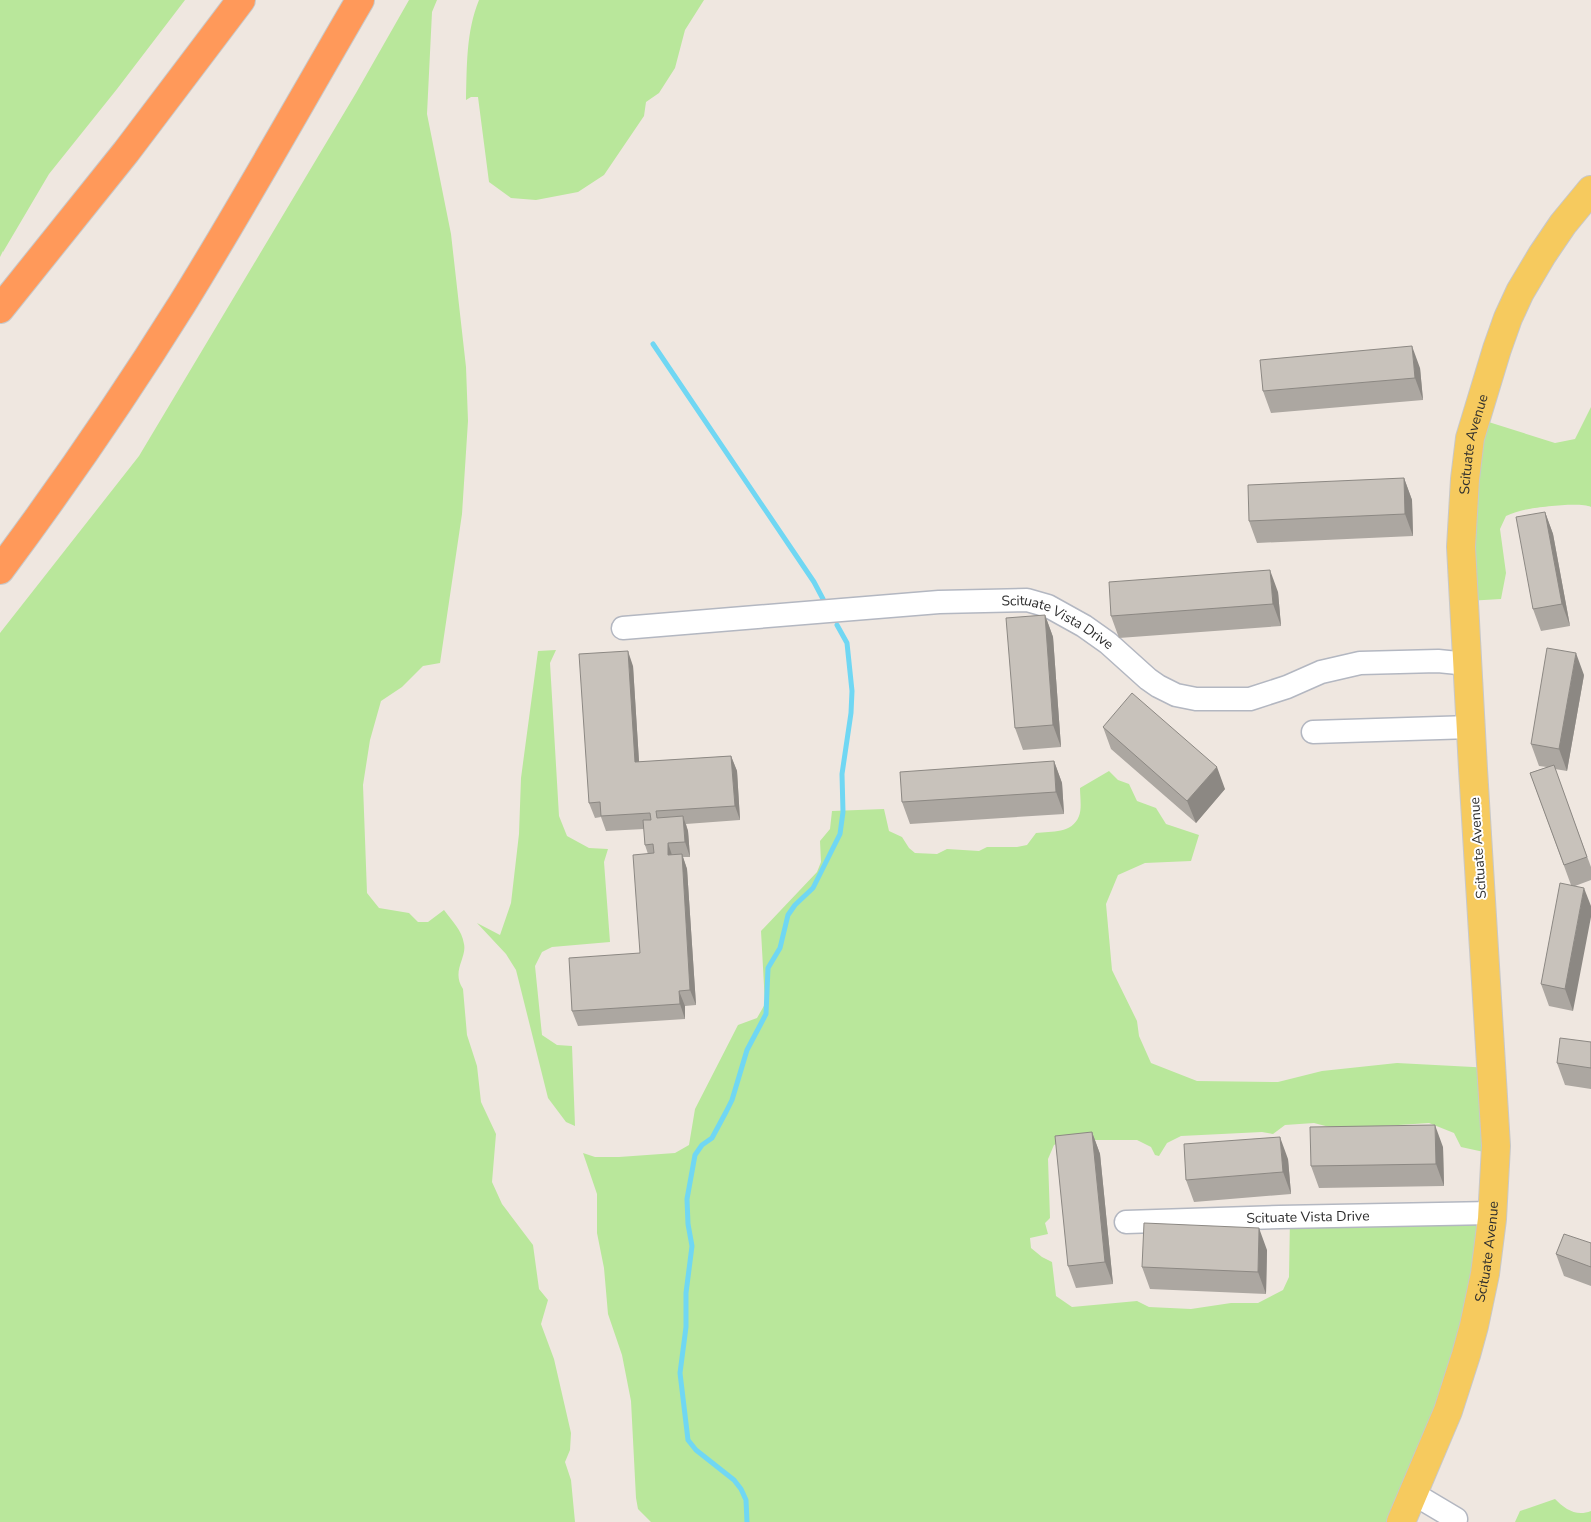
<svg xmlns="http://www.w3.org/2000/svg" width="1591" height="1522" font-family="'Nunito Sans',sans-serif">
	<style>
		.green { fill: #b9e79b }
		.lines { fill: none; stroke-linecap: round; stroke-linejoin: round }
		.stream { stroke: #70d7f3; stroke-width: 5 }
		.minor-casing { stroke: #b3b7c1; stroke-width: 25 }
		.major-casing { stroke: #c8c8c8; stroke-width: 30 }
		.highway-casing { stroke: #c8c8c8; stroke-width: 30 }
		.minor { stroke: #fff; stroke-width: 22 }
		.major { stroke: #f6ca5e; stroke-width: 28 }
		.highway { stroke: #ff995a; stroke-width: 28 }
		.wall { fill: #aca7a1 }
		.shaded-wall { fill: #8c8883 }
		.building { fill: #c8c2bb; stroke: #8c8883 }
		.labels { text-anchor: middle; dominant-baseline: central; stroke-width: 4; stroke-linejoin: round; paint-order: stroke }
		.street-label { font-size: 14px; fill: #2d2d2d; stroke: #fff }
	</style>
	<rect width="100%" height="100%" fill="#efe7e0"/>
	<path class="green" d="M 0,0 L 185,0 L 117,89 L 49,174 L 3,252 L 3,251 L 0,257 Z
		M 409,0 L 437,0 L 432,12 L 427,114 L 451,234 L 466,367 L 468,421 L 462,514 L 440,663 L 423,666 L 402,687 L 381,701 L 370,740 L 363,785 L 367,893 L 379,908 L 409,913 L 418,922 L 428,922 L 444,910 C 452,921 462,930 464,944 C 467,958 451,971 463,989 L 467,1035 L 477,1066 L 481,1102 L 496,1134 L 492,1182 L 502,1204 L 533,1245 L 539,1289 L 548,1300 L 541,1324 L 554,1359 L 571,1433 L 570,1450 L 565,1462 L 571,1480 L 575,1522 L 0,1522 L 0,633 L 139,456 L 356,93 Z
		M 479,0 L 704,0 L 685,30 L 675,68 L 659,93 L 646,102 L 644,116 L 604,175 L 578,192 L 536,200 L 511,198 L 489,182 L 478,97 L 471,97 L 466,100 C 467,65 466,32 479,0 Z
		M 1591,407 L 1591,507 C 1580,502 1541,507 1529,509 C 1521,510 1513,513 1506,516 L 1500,529 L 1506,573 L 1501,599 L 1467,601 L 1479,419 L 1555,443 L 1575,439 Z
		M 556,650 L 550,663 L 559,816 L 567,836 L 589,848 L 608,849 L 604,862 L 610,942 L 552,947 L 542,952 L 535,966 L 542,1035 L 557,1045 L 572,1046 L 575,1126 L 566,1122 L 548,1098 L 516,970 L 506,954 L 477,923 L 500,935 L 511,903 L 519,834 L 521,778 L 538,651 Z
		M 1109,771 L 1118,780 L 1129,784 L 1137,801 L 1156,808 L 1166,824 L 1199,835 L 1191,861 L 1145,863 L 1118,875 L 1106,904 L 1112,970 L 1137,1021 L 1139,1036 L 1151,1063 L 1197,1081 L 1278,1082 L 1322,1071 L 1397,1063 L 1492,1068 L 1493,1154 L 1461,1147 L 1454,1133 L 1429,1123 L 1337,1129 L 1314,1123 L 1285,1125 L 1273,1134 L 1262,1132 L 1181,1136 L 1167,1143 L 1159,1156 L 1155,1155 L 1151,1147 L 1137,1140 L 1065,1140 L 1054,1145 L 1048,1159 L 1050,1218 L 1045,1223 L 1048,1234 L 1030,1238 L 1031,1248 L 1042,1257 L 1052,1262 L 1056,1296 L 1072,1307 L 1137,1301 L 1149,1307 L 1191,1309 L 1231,1303 L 1258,1303 L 1283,1290 L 1289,1277 L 1290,1217 L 1494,1219 L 1402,1522 L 651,1522 L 638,1509 L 636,1498 L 631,1401 L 622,1355 L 608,1314 L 604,1268 L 597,1233 L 597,1194 L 583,1153 L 595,1157 L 619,1157 L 675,1153 L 689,1145 L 695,1109 L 738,1025 L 757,1018 L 765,1004 L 761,931 L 817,872 L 821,862 L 820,841 L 830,829 L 832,811 L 884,809 L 889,831 L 902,837 L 909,848 L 915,853 L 937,854 L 947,849 L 979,851 L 987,847 L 1017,847 L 1027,845 L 1036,833 C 1052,831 1072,834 1079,816 C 1082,809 1080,796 1080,788 Z
		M 1555,1499 C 1565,1509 1576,1517 1591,1511 L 1591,1522 L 1515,1522 L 1520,1511 Z"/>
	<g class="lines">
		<path class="stream" d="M 653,344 L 814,582 L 823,599
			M 747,1522 L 746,1500 L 741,1489 L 734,1480 L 696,1450 L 688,1440 L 680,1373 L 686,1327 L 686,1293 L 692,1246 L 688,1224 L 687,1199 L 695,1155 L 702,1145 L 712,1138 L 726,1112 L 732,1100 L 747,1050 L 766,1014 L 768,968 L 780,948 L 788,915 L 795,905 L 813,888 L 840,834 L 843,812 L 842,774 L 851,713 L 852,691 L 847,643 L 837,625"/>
		<defs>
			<g id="minor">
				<path id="s1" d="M 623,628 L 939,602 L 1027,600 L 1048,606 L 1084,626 L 1108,643 L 1148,679 L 1158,686 L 1176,695 L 1196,699 L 1250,699 L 1287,687 L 1321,672 L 1360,663 L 1438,661 L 1468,664"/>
				<path d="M 1313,732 L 1471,727"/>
				<path id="s2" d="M 1126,1222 L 1280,1217 L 1492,1213"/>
				<path d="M 1414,1494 L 1456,1519"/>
			</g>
			<g id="major">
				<path id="s3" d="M 1401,1522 L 1448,1411 L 1466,1355 L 1474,1326 L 1485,1274 L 1492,1219 L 1496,1146 L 1473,769 L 1461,547 L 1465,479 L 1470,438 L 1497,349 L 1508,318 L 1520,292 L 1542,255 L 1563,224 L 1591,190"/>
			</g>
			<path id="highway" d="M 0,309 L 126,152 L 241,0
				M 0,570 C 64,484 125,395 182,304 C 244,204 301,101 360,0"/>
		</defs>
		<use href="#minor" class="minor-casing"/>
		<use href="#major" class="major-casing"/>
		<use href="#highway" class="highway-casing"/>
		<use href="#minor" class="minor"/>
		<use href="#major" class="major"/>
		<use href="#highway" class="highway"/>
	</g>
	<path class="wall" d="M 1420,368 L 1423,400 L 1271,413 L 1263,391 Z
		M 1404,478 L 1412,500 L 1413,536 L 1257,543 L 1249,521 Z
		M 1545,512 L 1553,534 L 1570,626 L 1541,631 L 1533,609 Z
		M 1278,592 L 1281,626 L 1119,638 L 1111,616 Z
		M 1045,615 L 1053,637 L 1061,747 L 1023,750 L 1015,728 Z
		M 633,666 L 639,762 L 731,756 L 737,771 L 740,820 L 686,824 L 688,831 L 690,857 L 683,857 L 687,869 L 696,1005 L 685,1006 L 685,1019 L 578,1026 L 572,1011 L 640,953 L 648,854 L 645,845 L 644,829 L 606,831 L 601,817 L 595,818 L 589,803 Z
		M 1584,675 L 1567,771 L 1555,769 L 1591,867 L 1591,880 L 1575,886 L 1573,1011 L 1549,1006 L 1541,984 L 1571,885 L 1530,773 L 1547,767 L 1539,766 L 1531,744 Z
		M 1103,727 L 1225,789 L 1196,823 L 1111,749 Z
		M 1054,761 L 1062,783 L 1064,814 L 910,824 L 902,802 Z
		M 1591,1042 L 1591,1089 L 1565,1085 L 1557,1063 Z
		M 1092,1132 L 1100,1154 L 1113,1284 L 1076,1288 L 1068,1266 Z
		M 1443,1147 L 1444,1186 L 1319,1188 L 1311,1166 Z
		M 1288,1159 L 1291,1194 L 1194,1202 L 1186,1180 Z
		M 1591,1243 L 1591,1286 L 1564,1276 L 1556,1254 Z
		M 1267,1250 L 1266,1294 L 1150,1289 L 1142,1267 Z"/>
	<path class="shaded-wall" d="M 1412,346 L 1420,368 L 1423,400 L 1415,378 Z
		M 1404,478 L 1412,500 L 1413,536 L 1405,514 Z
		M 1545,512 L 1553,534 L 1570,626 L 1562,604 Z
		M 1270,570 L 1278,592 L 1281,626 L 1273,604 Z
		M 1045,615 L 1053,637 L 1061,747 L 1053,725 Z
		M 628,651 L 633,666 L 640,777 L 635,762 Z
		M 1576,653 L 1584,675 L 1567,771 L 1559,749 Z
		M 731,756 L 737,771 L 740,820 L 735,806 Z
		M 1054,761 L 1062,783 L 1064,814 L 1056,792 Z
		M 1217,767 L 1225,789 L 1196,823 L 1187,801 Z
		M 683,816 L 688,831 L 690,857 L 685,842 Z
		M 668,843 L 673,858 L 668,855 Z
		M 682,854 L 687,869 L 696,1005 L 690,990 Z
		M 1584,888 L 1591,906 L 1591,917 L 1573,1011 L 1565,989 Z
		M 679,991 L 685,1006 L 685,1019 L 680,1004 Z
		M 1435,1125 L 1443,1147 L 1444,1186 L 1436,1164 Z
		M 1092,1132 L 1100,1154 L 1113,1284 L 1105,1262 Z
		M 1280,1137 L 1288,1159 L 1291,1194 L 1283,1172 Z
		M 1259,1228 L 1267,1250 L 1266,1294 L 1258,1272 Z"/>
	<path class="building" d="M 1412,346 L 1415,378 L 1263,391 L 1260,360 Z
		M 1404,478 L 1405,514 L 1249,521 L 1248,485 Z
		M 1545,512 L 1562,604 L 1533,609 L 1516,517 Z
		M 1270,570 L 1273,604 L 1111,616 L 1109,582 Z
		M 1045,615 L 1053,725 L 1015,728 L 1006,618 Z
		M 1547,648 L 1576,653 L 1559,749 L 1531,744 Z
		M 628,651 L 635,762 L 731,756 L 735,806 L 656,811 L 657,818 L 683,816 L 685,842 L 668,843 L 668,855 L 682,854 L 690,990 L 679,991 L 680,1004 L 572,1011 L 569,958 L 640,953 L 633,855 L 654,853 L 653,844 L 645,845 L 643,820 L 651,820 L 650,813 L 601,816 L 600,802 L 589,803 L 579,654 Z
		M 1132,693 L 1217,767 L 1187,801 L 1103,727 Z
		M 1054,761 L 1056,792 L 902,802 L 900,772 Z
		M 1554,765 L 1587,857 L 1564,865 L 1530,773 Z
		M 1560,883 L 1584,888 L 1565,989 L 1541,984 Z
		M 1560,1038 L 1591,1042 L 1591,1068 L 1557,1063 Z
		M 1435,1125 L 1436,1164 L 1311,1166 L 1310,1127 Z
		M 1092,1132 L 1105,1262 L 1068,1266 L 1055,1136 Z
		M 1280,1137 L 1283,1172 L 1186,1180 L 1184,1144 Z
		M 1144,1223 L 1259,1228 L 1258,1272 L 1142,1267 Z
		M 1564,1234 L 1591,1243 L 1591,1267 L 1556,1254 Z"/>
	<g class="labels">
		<g class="street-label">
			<text stroke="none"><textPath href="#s3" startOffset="1095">Scituate Avenue</textPath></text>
			<text stroke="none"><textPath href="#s1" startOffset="441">Scituate Vista Drive</textPath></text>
			<text transform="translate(1478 848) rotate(-94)">Scituate Avenue</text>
			<text stroke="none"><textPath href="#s2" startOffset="182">Scituate Vista Drive</textPath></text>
			<text stroke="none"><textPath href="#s3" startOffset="285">Scituate Avenue</textPath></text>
		</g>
	</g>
</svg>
